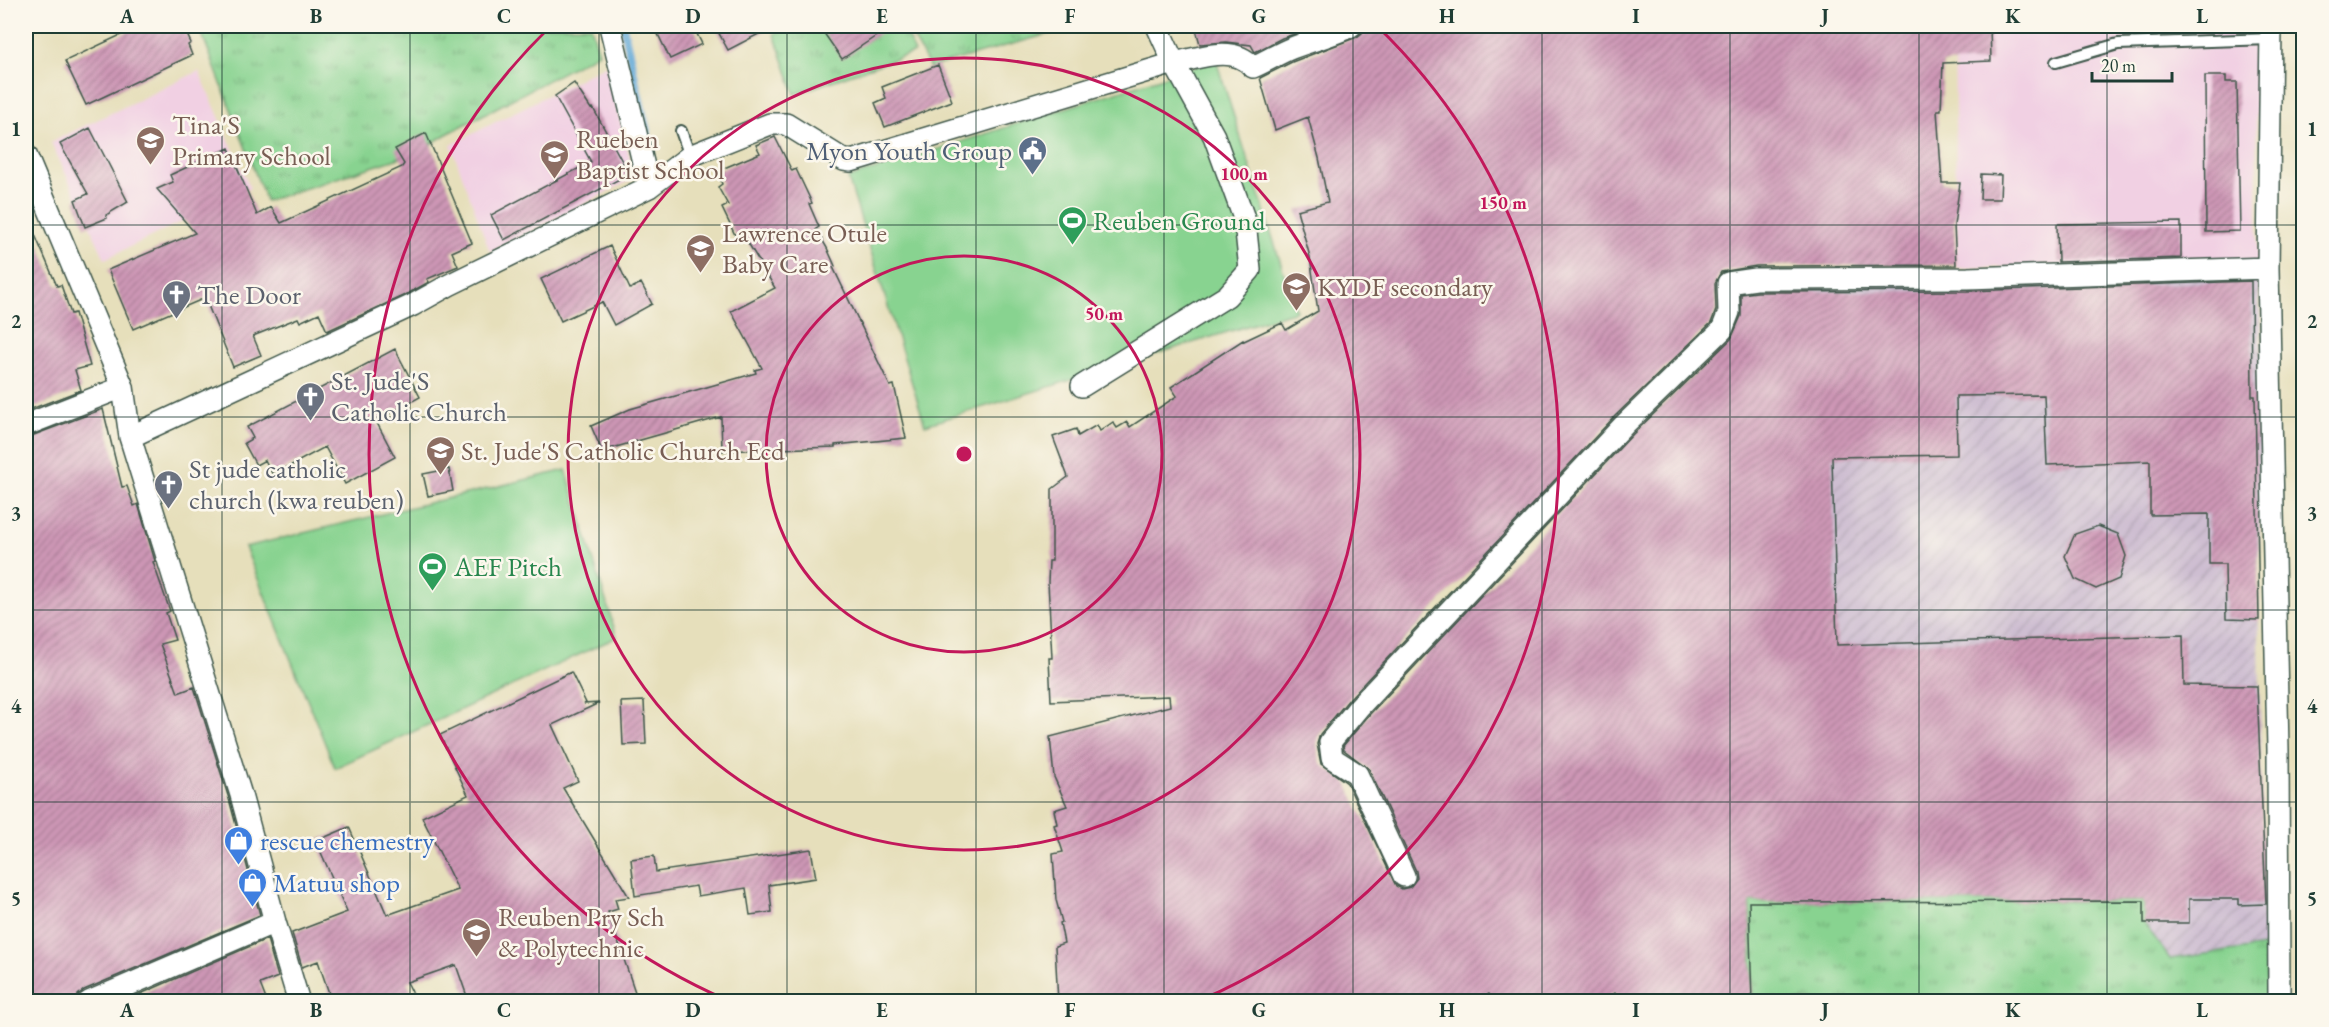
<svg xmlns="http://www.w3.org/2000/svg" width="2329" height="1027" font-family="'EB Garamond',serif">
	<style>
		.built { fill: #f1d0e3 }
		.industrial { fill: url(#industrial-furrows) }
		.grass { fill: url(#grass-tufts); stroke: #548862; stroke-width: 1.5 }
		.park { fill: #88d390; stroke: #548862; stroke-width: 1.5 }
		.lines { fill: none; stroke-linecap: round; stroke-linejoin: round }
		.stream { stroke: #60a8d7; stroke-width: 8 }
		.building { fill: url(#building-hatch) }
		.service-casing { stroke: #3d5548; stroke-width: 14 }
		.minor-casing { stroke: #3d5548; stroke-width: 24 }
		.service { stroke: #fff; stroke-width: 10 }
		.minor { stroke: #fff; stroke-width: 21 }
		.grid { fill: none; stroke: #1f3d34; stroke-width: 1.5; stroke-opacity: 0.55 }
		.ring { fill: none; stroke: #c2185b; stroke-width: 3 }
		.labels { text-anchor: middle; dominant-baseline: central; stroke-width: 5; stroke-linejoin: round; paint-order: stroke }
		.education-label { font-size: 27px; fill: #785e54; stroke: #fbf7ec; text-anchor: start }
		.service-label { font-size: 27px; fill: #4e5e75; stroke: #fbf7ec; text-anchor: end }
		.leisure-label { font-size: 27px; fill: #27864d; stroke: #fbf7ec; text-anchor: start }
		.worship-label { font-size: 27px; fill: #5b616d; stroke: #fbf7ec; text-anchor: start }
		.shop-label { font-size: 27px; fill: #366cbe; stroke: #fbf7ec; text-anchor: start }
		.centre { fill: #c2185b; stroke: #fbf7ec; stroke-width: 3 }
		.ring-label { font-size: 18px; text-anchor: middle; font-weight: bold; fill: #c2185b; stroke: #fbf7ec; stroke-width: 5; stroke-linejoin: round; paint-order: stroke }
		.neatline { fill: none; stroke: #1f3d34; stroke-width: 2 }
		.grid-label { font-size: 20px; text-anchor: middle; font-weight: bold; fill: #1f3d34 }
	</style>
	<defs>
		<pattern id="industrial-furrows" width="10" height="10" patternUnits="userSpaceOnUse" patternTransform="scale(1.5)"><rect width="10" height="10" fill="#cebed1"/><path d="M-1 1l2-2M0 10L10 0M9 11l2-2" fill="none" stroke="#b0a4b4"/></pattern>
		<pattern id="grass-tufts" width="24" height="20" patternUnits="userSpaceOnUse" patternTransform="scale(1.5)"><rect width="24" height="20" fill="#88d390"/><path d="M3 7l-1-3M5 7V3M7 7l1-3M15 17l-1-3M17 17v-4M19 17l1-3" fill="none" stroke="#6fac76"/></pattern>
		<pattern id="building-hatch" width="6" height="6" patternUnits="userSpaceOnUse" patternTransform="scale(1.5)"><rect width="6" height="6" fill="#ce97b6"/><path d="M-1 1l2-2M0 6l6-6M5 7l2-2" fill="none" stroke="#a77c95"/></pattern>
	</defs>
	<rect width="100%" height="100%" fill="#fbf7ec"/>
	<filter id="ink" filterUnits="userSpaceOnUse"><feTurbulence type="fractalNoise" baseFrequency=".0167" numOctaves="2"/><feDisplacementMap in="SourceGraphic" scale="12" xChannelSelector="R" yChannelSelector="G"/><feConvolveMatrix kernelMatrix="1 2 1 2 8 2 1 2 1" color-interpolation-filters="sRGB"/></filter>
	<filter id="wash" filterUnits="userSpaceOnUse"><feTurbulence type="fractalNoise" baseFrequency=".008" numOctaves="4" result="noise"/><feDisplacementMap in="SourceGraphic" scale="24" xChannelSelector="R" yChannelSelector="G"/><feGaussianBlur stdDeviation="1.35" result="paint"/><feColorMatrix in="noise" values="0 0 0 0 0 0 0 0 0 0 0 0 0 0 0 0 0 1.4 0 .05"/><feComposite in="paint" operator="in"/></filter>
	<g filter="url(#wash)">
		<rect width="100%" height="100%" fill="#e6dfbb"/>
		<path class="built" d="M 1954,26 L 2255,26 L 2258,263 L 1957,268 Z
			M 606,65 L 635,178 L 490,252 L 451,145 Z
			M 199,71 L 250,188 L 105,259 L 51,142 Z"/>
		<path class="industrial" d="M 2258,267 L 2264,410 L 2258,579 L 2265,1001 L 1753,1001 L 1736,398 L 1738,278 Z"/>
		<path class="grass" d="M 199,26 L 591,26 L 599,53 L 445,135 L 418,152 L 266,201 Z
			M 785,26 L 902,26 L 915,52 L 795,94 L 774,34 Z
			M 907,26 L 1077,26 L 938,65 L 931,70 Z
			M 2144,901 L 2144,923 L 2170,959 L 2264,946 L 2268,1001 L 1753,1001 L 1750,902 Z"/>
		<path class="park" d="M 1216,60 L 1296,311 L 925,425 L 848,178 Z
			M 566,470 L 617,637 L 335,768 L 245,547 Z"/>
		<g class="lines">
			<path class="stream" d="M 623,26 L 651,149"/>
		</g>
		<g id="blocks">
			<path class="building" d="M 140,26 L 183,26 L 191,43 L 188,45 L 192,55 L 86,105 L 65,61 Z
				M 654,26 L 693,26 L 702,44 L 670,59 Z
				M 715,26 L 774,26 L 728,50 Z
				M 819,26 L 891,26 L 842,59 Z
				M 1195,26 L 1318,26 L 1282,38 L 1255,52 L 1251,45 L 1226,42 L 1200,44 Z
				M 1364,26 L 1990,26 L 1991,61 L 1943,63 L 1941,110 L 1937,110 L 1942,183 L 1960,183 L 1954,225 L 1956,265 L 1756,266 L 1721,272 L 1715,283 L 1716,310 L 1711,323 L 1615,416 L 1350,698 L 1320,734 L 1317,744 L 1321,764 L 1347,783 L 1396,886 L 1402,889 L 1410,887 L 1417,878 L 1416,871 L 1369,769 L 1344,750 L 1343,746 L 1369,715 L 1633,434 L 1731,339 L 1741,316 L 1741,294 L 1757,292 L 1968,291 L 2251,281 L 2252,396 L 2255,396 L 2259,620 L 2226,619 L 2225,564 L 2209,564 L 2209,514 L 2150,515 L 2150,461 L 2047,465 L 2044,395 L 1956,396 L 1957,455 L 1832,457 L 1837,645 L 2183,635 L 2184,685 L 2257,686 L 2266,904 L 2239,905 L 2239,899 L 2189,899 L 2189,923 L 2144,923 L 2144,901 L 1749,902 L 1752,1002 L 1619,1002 L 1615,993 L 1600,1002 L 1494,1002 L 1489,994 L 1472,1002 L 1058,1002 L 1055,946 L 1064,943 L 1060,923 L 1062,922 L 1056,900 L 1053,854 L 1063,852 L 1054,825 L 1057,824 L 1054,810 L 1067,806 L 1054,777 L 1050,737 L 1170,706 L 1169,696 L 1051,701 L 1049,658 L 1052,658 L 1048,582 L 1049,561 L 1052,561 L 1052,489 L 1068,477 L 1053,437 L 1076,429 L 1078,436 L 1097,425 L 1100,431 L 1113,422 L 1117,428 L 1127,422 L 1130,427 L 1177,396 L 1171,387 L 1243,340 L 1244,341 L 1282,323 L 1286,330 L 1318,311 L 1310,257 L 1297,210 L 1328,202 L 1319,158 L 1308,117 L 1275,130 L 1260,78 L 1292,62 L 1357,37 L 1362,33 Z
				M 938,65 L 952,101 L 885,127 L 875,103 L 886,98 L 882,87 Z
				M 2205,76 L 2226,76 L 2226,82 L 2237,82 L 2240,231 L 2206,232 Z
				M 574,83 L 591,109 L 593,108 L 629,174 L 504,240 L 491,215 L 591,162 L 555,96 Z
				M 90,128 L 128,202 L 106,215 L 107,218 L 85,227 L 75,200 L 88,194 L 60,144 Z
				M 426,133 L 472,243 L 452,252 L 458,266 L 427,279 L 429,282 L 407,294 L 327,331 L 319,313 L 300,322 L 298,318 L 253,336 L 261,355 L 233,367 L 205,298 L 133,329 L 108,270 L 195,233 L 157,189 L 173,182 L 170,175 L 229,148 L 257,215 L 271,207 L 281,223 L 402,167 L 404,164 L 395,149 Z
				M 775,137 L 792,171 L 796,169 L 812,203 L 809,204 L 819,227 L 816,229 L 827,248 L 835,266 L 833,267 L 890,386 L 894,385 L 906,438 L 835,445 L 835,447 L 722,451 L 721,417 L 602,451 L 591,426 L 630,409 L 756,373 L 755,370 L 762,368 L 731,311 L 775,288 L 744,236 L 737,239 L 722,208 L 728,205 L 718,187 L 722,184 L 717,171 L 760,153 L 756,145 Z
				M 1981,174 L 2001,175 L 2000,199 L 1980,199 Z
				M 26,214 L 57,286 L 61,285 L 71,314 L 75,313 L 90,366 L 75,370 L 81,390 L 26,411 Z
				M 2181,222 L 2181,258 L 2058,262 L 2057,224 Z
				M 610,246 L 630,289 L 641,283 L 652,304 L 614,325 L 602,302 L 561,321 L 541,279 Z
				M 395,349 L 420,397 L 376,421 L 395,457 L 345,484 L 325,447 L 273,475 L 265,460 L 256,465 L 244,443 L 253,438 L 247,427 Z
				M 103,409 L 122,487 L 127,486 L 134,506 L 138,504 L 155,561 L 153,562 L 170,611 L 166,613 L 175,640 L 160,644 L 178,693 L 194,687 L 229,799 L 260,915 L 84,990 L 78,995 L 76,1002 L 26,1002 L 26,438 Z
				M 449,469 L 453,491 L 428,496 L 423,474 Z
				M 2098,526 L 2118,534 L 2126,556 L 2119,579 L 2096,589 L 2075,579 L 2065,556 L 2075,534 Z
				M 571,672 L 586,703 L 584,704 L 599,703 L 552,725 L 578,781 L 563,788 L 629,897 L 615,899 L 618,909 L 608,912 L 636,995 L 614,1002 L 469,1002 L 456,965 L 407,982 L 417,1002 L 332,1002 L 318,961 L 302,967 L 292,933 L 347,912 L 316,841 L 349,827 L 387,915 L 458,890 L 422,817 L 468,795 L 440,735 Z
				M 644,701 L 646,744 L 623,745 L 621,702 Z
				M 811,849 L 816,878 L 769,885 L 772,912 L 750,915 L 746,888 L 698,896 L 696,886 L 635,896 L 631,859 L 654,856 L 656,872 Z
				M 267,939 L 278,977 L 260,984 L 267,1002 L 122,1002 Z"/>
		</g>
	</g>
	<g filter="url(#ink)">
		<use href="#blocks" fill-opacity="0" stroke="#3d5548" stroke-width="1.5"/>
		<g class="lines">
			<defs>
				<path id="service" d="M 2056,62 L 2118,44 L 2271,39
					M 681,131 L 690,156"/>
				<path id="minor" d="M 610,26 L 649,187
					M 2271,26 L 2268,268 L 2278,750 L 2279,1002
					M 26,155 L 123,387 L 130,437
					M 1082,386 L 1227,296 L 1250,270 L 1245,221 L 1214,136 L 1174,63 L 1157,26
					M 26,425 L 123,387
					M 1404,876 L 1357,774 L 1332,758 L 1330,742 L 1359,707 L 1624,425 L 1722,330 L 1729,312 L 1728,283 L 1756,279 L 1968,278 L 2268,268
					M 89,1002 L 275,922
					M 299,1002 L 275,922 L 241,795 L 130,437 L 413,305 L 449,285 L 649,187 L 690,156 L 770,124 L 786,124 L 844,160 L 851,161 L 1174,63 C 1199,58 1234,44 1253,67 C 1267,61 1279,53 1292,48 C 1312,40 1332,36 1351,26"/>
			</defs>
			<use href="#service" class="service-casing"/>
			<use href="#minor" class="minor-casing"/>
			<use href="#service" class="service"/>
			<use href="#minor" class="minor"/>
		</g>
	</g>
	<path class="grid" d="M 222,26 L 222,1002M 410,26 L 410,1002M 599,26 L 599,1002M 787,26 L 787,1002M 976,26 L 976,1002M 1164,26 L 1164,1002M 1353,26 L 1353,1002M 1542,26 L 1542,1002M 1730,26 L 1730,1002M 1919,26 L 1919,1002M 2107,26 L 2107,1002M 26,225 L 2304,225M 26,417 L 2304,417M 26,610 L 2304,610M 26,802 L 2304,802"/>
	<g class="ring">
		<circle cx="964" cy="454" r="198"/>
		<circle cx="964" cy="454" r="396"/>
		<path d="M727 1000A595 595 0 0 1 551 26M1377 26A595 595 0 0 1 1201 1000"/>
	</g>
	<defs>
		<symbol id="school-pin" viewBox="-11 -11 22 30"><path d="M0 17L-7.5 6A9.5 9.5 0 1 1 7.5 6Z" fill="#8d6e63" stroke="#fbf7ec"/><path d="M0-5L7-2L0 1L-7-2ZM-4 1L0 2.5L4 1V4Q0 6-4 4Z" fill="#fff"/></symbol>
		<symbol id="civic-pin" viewBox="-11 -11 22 30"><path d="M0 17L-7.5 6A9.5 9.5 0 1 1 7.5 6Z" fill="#5c6f8a" stroke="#fbf7ec"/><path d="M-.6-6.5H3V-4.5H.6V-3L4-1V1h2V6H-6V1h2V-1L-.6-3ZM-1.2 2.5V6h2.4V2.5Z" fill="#fff"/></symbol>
		<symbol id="stadium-pin" viewBox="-11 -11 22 30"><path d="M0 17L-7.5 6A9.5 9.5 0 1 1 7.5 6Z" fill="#2e9e5b" stroke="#fbf7ec"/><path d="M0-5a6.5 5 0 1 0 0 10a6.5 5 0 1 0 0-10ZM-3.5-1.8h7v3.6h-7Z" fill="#fff"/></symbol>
		<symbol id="church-pin" viewBox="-11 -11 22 30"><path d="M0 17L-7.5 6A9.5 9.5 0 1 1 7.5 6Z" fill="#6b7280" stroke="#fbf7ec"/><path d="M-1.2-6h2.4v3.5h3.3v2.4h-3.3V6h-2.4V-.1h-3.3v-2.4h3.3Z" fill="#fff"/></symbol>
		<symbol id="shop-pin" viewBox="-11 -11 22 30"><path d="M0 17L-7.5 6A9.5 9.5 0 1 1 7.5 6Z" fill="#3f7fe0" stroke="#fbf7ec"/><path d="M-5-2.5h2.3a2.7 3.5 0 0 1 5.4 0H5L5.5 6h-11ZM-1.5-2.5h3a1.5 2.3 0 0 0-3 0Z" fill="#fff"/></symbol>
	</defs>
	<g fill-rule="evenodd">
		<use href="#school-pin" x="134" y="124" width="33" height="45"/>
		<use href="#civic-pin" x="1016" y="134" width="33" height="45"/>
		<use href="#school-pin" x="538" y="138" width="33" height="45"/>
		<use href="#stadium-pin" x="1056" y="204" width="33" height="45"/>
		<use href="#school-pin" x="684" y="232" width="33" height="45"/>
		<use href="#school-pin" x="1280" y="270" width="33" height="45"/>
		<use href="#church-pin" x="160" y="278" width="33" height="45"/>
		<use href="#church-pin" x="294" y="380" width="33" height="45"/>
		<use href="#school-pin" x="424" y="434" width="33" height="45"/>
		<use href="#church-pin" x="152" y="468" width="33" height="45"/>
		<use href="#stadium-pin" x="416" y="550" width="33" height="45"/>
		<use href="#shop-pin" x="222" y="824" width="33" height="45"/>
		<use href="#shop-pin" x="236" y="866" width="33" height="45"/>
		<use href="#school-pin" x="460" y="916" width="33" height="45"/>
	</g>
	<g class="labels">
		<g class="education-label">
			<text x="172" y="124">Tina'S<tspan x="172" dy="31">Primary School</tspan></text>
			<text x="576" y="138">Rueben<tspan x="576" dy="31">Baptist School</tspan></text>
			<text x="722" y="232">Lawrence Otule<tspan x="722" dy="31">Baby Care</tspan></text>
			<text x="1317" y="286">KYDF secondary</text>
			<text x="461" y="450">St. Jude'S Catholic Church Ecd</text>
			<text x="498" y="916">Reuben Pry Sch<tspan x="498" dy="31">&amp; Polytechnic</tspan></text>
		</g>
		<g class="service-label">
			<text x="1012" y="150">Myon Youth Group</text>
		</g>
		<g class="leisure-label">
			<text x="1093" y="220">Reuben Ground</text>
			<text x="454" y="566">AEF Pitch</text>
		</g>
		<g class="worship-label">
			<text x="197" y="294">The Door</text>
			<text x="331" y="380">St. Jude'S<tspan x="331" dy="31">Catholic Church</tspan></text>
			<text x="189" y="468">St jude catholic<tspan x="189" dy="31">church (kwa reuben)</tspan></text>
		</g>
		<g class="shop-label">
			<text x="260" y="840">rescue chemestry</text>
			<text x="273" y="882">Matuu shop</text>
		</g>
	</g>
	<circle cx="964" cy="454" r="9" class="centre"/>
	<g class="ring-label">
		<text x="1244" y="180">100 m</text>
		<text x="1503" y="209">150 m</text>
		<text x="1104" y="320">50 m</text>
	</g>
	<rect width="2329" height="1027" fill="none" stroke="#fbf7ec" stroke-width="66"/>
	<path d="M2092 72v9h80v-9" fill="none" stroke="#1f3d34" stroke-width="3"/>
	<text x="2101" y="72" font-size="18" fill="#1f3d34" stroke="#fbf7ec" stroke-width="4.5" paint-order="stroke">20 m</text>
	<rect x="33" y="33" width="2263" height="961" class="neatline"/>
	<g class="grid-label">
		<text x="127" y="23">A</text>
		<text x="316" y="23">B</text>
		<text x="504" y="23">C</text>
		<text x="693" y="23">D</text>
		<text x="882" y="23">E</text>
		<text x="1070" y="23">F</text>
		<text x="1259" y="23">G</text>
		<text x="1447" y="23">H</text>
		<text x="1636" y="23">I</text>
		<text x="1825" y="23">J</text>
		<text x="2013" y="23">K</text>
		<text x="2202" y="23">L</text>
		<text x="16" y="136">1</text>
		<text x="2312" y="136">1</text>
		<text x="16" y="328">2</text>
		<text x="2312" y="328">2</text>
		<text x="16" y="520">3</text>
		<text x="2312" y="520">3</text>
		<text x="16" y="713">4</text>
		<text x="2312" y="713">4</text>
		<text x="16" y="905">5</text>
		<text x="2312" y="905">5</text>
		<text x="127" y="1017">A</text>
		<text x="316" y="1017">B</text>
		<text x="504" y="1017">C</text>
		<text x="693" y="1017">D</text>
		<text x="882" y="1017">E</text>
		<text x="1070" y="1017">F</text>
		<text x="1259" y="1017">G</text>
		<text x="1447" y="1017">H</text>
		<text x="1636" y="1017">I</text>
		<text x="1825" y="1017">J</text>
		<text x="2013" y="1017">K</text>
		<text x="2202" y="1017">L</text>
	</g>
</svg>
